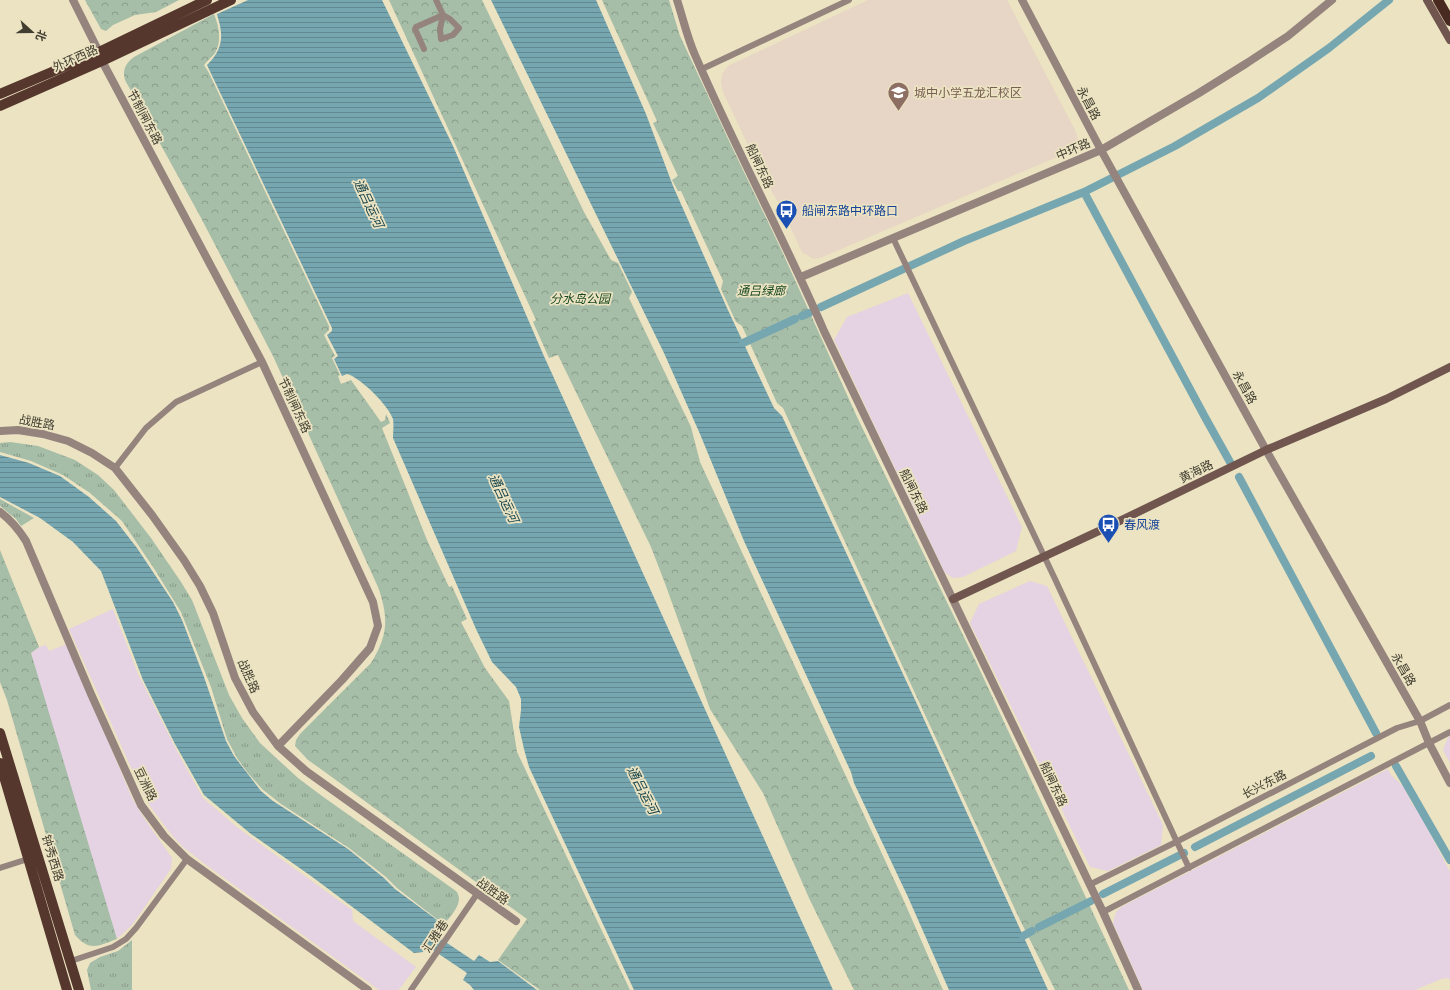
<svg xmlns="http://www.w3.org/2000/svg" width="1450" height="990" font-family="'PT Serif','Noto Sans SC',serif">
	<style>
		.commercial { fill: #e5d2e2 }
		.education { fill: #e7d5c5 }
		.grass { fill: url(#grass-tufts) }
		.park { fill: url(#park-crowns) }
		.water { fill: url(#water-rules) }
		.pier { fill: #ebe3c1 }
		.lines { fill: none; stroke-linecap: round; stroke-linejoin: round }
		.canal { stroke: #76a7b0; stroke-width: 8 }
		.minor { stroke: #95837d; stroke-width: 6 }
		.tertiary { stroke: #95837d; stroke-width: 8 }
		.secondary { stroke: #70564e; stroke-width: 8 }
		.primary { stroke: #55372d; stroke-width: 10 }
		.trunk { stroke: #492a20; stroke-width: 10 }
		.labels { text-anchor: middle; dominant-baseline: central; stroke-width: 3.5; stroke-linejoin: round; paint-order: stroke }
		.street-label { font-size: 12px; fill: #413d30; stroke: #ebe3c1 }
		.education-label { font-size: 12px; fill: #785e54; stroke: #ebe3c1; text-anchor: start }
		.transit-label { font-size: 12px; fill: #164399; stroke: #ebe3c1; text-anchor: start }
		.park-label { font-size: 12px; font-style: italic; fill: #164720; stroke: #ebe3c1 }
		.water-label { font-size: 13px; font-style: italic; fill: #1a474e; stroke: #ebe3c1 }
	</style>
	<defs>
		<pattern id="grass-tufts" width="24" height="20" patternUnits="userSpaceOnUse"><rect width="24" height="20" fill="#a6bda8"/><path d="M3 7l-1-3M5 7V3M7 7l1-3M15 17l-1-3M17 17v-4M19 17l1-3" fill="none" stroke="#899b89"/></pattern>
		<pattern id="park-crowns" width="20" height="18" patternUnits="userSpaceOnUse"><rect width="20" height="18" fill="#a6bda8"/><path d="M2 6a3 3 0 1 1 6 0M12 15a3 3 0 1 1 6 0" fill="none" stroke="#899b89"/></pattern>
		<pattern id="water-rules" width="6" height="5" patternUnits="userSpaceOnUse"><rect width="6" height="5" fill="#76a7b0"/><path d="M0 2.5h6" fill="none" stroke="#628990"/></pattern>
	</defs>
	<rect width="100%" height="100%" fill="#ebe3c1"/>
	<path class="commercial" d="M 908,293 L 1022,527 L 1016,551 L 963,577 L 953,578 L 945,573 L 834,340 L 847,317 Z
		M 1030,581 L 1047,586 L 1163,825 L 1161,845 L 1108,871 L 1090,867 L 970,623 L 979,604 Z
		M 113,609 L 138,674 L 179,755 L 203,798 L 238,828 L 352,910 L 353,921 L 416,967 L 401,987 L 398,990 L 379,990 L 205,864 L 183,847 L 171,834 L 150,806 L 142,792 L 69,629 Z
		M 67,644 L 132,798 L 144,818 L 172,858 L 171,869 L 168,873 L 133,924 L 117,939 L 71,795 L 31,653 L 39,647 L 46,645 L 49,651 Z
		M 1450,736 L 1450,763 L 1443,750 L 1448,737 Z
		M 1388,769 L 1391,775 L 1405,788 L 1412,804 L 1418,810 L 1450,872 L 1450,980 L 1447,978 L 1441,979 L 1415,990 L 1143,990 L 1113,923 L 1116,912 L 1121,907 Z"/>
	<path class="education" d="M 868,0 L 1007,0 L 1076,132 L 1079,143 L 1076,148 L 1071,151 L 820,258 L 814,259 L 803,253 L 800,248 L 780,205 L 764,179 L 723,92 L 721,83 L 722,74 L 728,66 Z"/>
	<path class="grass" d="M 10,442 L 38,446 L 75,460 L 98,475 L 114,490 L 151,538 L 181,582 L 192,600 L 229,695 L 242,718 L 260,743 L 298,778 L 322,796 L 456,891 C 466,902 448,919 441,928 L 438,920 L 397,888 L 386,877 L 349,848 L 281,804 L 262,789 L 248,773 L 237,758 L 227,739 L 211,687 L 181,612 L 155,570 L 122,521 L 90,493 L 63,475 L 31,461 L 0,452 L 0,443 Z
		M 0,499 L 34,518 L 21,526 L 16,519 L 0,506 Z
		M 132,940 L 132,990 L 91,990 L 87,970 L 90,963 L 100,957 L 118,951 Z"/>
	<path class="park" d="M 85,0 L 179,0 L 156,12 L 135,15 L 113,25 L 106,31 L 101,29 Z
		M 389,0 L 482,0 L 584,212 L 611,260 L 618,263 L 632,292 L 629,298 L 691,427 L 700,462 L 903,899 L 943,990 L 854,990 L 809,898 L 763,793 L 710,709 L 666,586 L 651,547 L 558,355 L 549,358 L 533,322 L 536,320 Z
		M 602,0 L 669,0 L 680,36 L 730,143 L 780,247 L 858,419 L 977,664 L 1129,990 L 1055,990 L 1020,920 L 783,408 L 777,403 L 742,326 L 736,322 L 721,289 L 723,281 L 681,191 L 678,191 L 672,180 L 678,176 L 653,123 L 657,121 Z
		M 214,14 C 219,26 222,41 215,53 C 212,57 207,61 204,65 L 209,73 L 329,326 L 329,330 L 324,335 L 335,356 L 332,358 L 340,375 L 338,376 L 341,384 L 351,380 L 381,422 L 385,420 L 386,414 L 390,423 L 382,428 L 427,540 L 449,587 L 452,586 L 467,619 L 461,622 L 485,668 L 509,701 L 517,752 L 630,990 L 540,990 L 498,960 L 527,919 L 318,767 L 308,760 L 295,746 L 296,740 L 300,734 L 371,663 C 388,636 389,618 378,587 L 273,356 L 200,216 L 125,80 C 122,70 126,63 134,57 Z
		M 0,550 L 39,647 L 31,653 L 117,939 C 98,946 90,952 75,935 L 7,700 L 0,682 Z"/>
	<path class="water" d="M 212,0 L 382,0 L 453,146 L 543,354 L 833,990 L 634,990 L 529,767 L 524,749 L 519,727 L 521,710 L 521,699 L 516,687 L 492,662 L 476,629 L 393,438 C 393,432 394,425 393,419 C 389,406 360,377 347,374 L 342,376 L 334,359 L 338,356 L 327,335 L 332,331 L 332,328 L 207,65 C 229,44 221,26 212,0 Z
		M 491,0 L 596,0 L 646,114 L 673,186 L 727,308 L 774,408 L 782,416 L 917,704 L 1048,990 L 949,990 L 908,897 L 854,783 L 851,772 L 744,541 L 700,434 L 664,353 Z
		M 0,455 L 29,463 L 60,476 L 89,497 L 116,521 L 137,548 L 173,602 L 182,620 L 204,677 L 226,741 L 234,756 L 261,791 L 273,801 L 348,849 L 384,878 L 395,889 L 437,920 L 437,924 L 440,928 L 435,935 L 474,961 L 479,955 L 490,962 L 498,961 L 537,990 L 474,990 L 470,985 L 463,980 L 467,973 L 427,946 L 423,952 L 414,953 L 311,876 L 251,834 L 204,795 L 175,744 L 143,680 L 101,571 L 73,542 L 40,518 L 0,497 Z"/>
	<path class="pier" d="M 210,0 L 248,0 L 215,15 Z"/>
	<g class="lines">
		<path class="canal" d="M 1084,192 L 1206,419 L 1230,462
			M 821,307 L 964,241 L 1084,192 L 1175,146 L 1258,98 L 1329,48 L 1389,0
			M 802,316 L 809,313
			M 743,343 L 795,319
			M 1239,477 L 1376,733
			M 1396,766 L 1450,860
			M 1195,847 L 1371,756
			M 1103,894 L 1184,853
			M 1039,927 L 1091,901
			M 1023,936 L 1032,931"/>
		<path class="minor" d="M 436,0 L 443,15 L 450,19 L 459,28 L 453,35 L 441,39 L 440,29 L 443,15
			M 424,49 L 415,29 L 416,27 L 443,15
			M 702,69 L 849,0
			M 893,238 L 1055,579 L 1189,868
			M 115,468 L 146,428 L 176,402 L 262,362
			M 0,868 L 31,858
			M 1089,885 L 1176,842 L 1397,728 L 1420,721 L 1450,705
			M 1103,912 L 1450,732
			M 71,961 L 113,947 L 126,939 L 136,928 L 187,859
			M 411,990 L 477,894"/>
		<path class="tertiary" d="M 73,0 L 99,52
			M 677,0 C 683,18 687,37 695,55 C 735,148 784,238 824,331 L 1103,912 L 1138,990
			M 1022,0 L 1101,150 L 1266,450 L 1420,721 L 1429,743 L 1450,783
			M 102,61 L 262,362 L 373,602 L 378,626 L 370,648 L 342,680 L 278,746
			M 801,277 L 1101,150 L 1199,93 L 1247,63 L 1288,36 L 1332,0
			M 0,431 L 18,430 L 43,434 L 68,441 L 92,453 L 115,468 L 152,515 L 184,560 L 200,586 L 213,613 L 235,678 L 253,712 L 278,746 L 306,771 L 516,921
			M 0,512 C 11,520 19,530 26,541 L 91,694 L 141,805 L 164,836 L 187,859 L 368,990"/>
		<path class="secondary" d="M 1427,0 L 1450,40
			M 953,599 L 1101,530 L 1266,450 L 1386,399 L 1450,367"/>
		<path class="primary" d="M 0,94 L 99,52 L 207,0
			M 0,106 L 102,61 L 231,0
			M 0,733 L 79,990
			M 0,763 L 67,990"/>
		<path class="trunk" d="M 1438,0 L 1450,21"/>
	</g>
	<defs>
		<symbol id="school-pin" viewBox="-11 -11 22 30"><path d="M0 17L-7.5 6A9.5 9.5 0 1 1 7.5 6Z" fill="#8d6e63" stroke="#ebe3c1"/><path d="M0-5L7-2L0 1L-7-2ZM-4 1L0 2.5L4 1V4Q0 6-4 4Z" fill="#fff"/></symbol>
		<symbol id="bus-pin" viewBox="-11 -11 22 30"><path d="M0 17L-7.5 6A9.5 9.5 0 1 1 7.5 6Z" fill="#1a4fb4" stroke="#ebe3c1"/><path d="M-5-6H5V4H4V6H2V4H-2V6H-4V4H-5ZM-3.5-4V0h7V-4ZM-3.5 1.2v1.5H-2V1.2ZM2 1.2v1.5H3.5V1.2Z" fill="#fff"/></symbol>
	</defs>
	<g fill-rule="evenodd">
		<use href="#school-pin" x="886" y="80" width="25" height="34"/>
		<use href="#bus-pin" x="774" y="198" width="25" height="34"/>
		<use href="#bus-pin" x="1096" y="512" width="25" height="34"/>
	</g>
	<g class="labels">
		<g class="street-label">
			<text transform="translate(75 58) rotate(-24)">外环西路</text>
			<text transform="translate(1089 103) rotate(62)">永昌路</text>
			<text transform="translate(145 117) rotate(62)">节制闸东路</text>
			<text transform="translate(1073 149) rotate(-23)">中环路</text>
			<text transform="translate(760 166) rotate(65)">船闸东路</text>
			<text transform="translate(1245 387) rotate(61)">永昌路</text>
			<text transform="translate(295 405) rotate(65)">节制闸东路</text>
			<text transform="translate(37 422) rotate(10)">战胜路</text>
			<text transform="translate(1196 471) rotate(-26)">黄海路</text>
			<text transform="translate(914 491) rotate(64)">船闸东路</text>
			<text transform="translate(1404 669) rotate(60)">永昌路</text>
			<text transform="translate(249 676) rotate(66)">战胜路</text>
			<text transform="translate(146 784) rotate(64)">豆洲路</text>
			<text transform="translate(1054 784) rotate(65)">船闸东路</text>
			<text transform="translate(1264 784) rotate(-27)">长兴东路</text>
			<text transform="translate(53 858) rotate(73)">钟秀西路</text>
			<text transform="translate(493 891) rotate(35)">战胜路</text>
			<text transform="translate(435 936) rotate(-56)">汇雅巷</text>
		</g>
		<g class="education-label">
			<text x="914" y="92">城中小学五龙汇校区</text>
		</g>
		<g class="transit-label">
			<text x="802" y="210">船闸东路中环路口</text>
			<text x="1124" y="524">春风渡</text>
		</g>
		<g class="park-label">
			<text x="761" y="290">通吕绿廊</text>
			<text x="580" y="298">分水岛公园</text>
		</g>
		<g class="water-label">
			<text transform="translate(369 203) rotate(65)">通吕运河</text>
			<text transform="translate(504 498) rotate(65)">通吕运河</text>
			<text transform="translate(643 790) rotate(63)">通吕运河</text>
		</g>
	</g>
	<g transform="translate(32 32) rotate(111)" stroke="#ebe3c1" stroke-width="3" paint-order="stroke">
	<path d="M0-3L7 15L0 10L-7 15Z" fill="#413d30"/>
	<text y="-6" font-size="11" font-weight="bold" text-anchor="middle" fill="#413d30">北</text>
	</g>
</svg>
